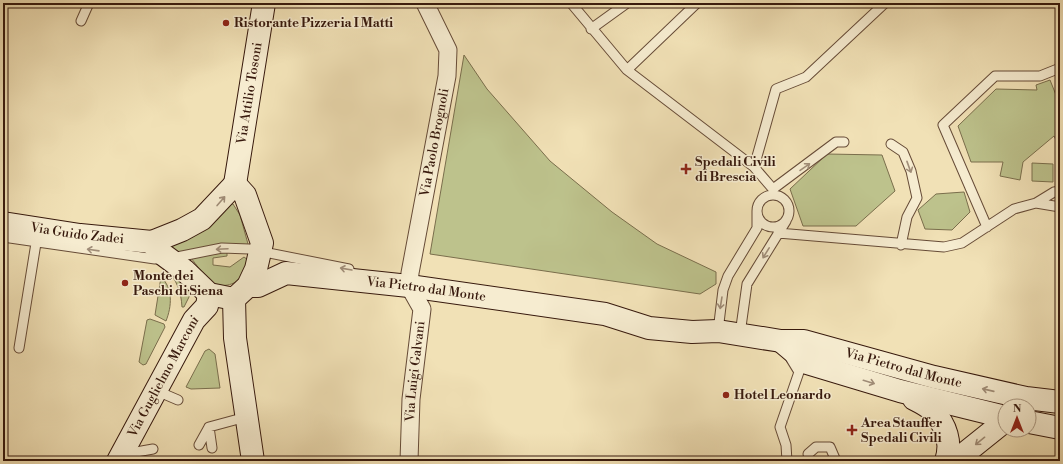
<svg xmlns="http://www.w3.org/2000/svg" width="1063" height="464" font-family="'Libre Bodoni',serif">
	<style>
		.green { fill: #bdc28c; stroke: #7a6e4c }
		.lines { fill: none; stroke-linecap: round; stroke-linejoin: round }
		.lane-casing { stroke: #664b37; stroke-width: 11 }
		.street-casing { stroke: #664b37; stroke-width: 19 }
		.secondary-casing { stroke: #37190d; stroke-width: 24 }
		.lane { stroke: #f6ecd0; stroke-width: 9 }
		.street { stroke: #f6ecd0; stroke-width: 17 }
		.secondary { stroke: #f6ecd0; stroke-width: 22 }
		.oneway { stroke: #a08d78 }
		.poi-dot { fill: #8f2418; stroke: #f6ecd0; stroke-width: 1.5 }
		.labels { text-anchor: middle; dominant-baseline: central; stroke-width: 3; stroke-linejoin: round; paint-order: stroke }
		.poi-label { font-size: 13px; font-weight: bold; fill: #37190d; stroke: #f6ecd0; text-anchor: start }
		.street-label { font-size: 13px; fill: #37190d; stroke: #f6ecd0 }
	</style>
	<rect width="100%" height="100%" fill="#f1e1b6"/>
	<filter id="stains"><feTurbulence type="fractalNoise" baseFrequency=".005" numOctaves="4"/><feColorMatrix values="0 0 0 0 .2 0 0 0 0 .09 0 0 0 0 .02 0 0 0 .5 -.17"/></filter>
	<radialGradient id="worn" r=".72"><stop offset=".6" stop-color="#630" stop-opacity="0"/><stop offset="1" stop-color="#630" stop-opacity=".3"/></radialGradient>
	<path class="green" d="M 464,55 L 487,89 L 550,161 L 612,212 L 657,244 L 716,272 L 716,284 L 700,294 L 430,254 Z
		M 1050,80 L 1060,105 L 1060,138 L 1056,140 L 1054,136 L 1023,162 L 1020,180 L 1000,176 L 1003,162 L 971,162 L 958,126 L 996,89 L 1037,90 L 1036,85 Z
		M 827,154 L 882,155 L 895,191 L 856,226 L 803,226 L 790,189 Z
		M 1032,163 L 1053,164 L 1053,182 L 1032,181 Z
		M 964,192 L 970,212 L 952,230 L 925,229 L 918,210 L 936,194 Z
		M 229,204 L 233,204 L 240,215 L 248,244 L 247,245 L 172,254 L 160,247 C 188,238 212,230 229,204 Z
		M 227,252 L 227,256 L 213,258 L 213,265 L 230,267 L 244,257 L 248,260 C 246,264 245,270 243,275 C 236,286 219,289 209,281 C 203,275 197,265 191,258 Z
		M 166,268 L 191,293 L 184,307 L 182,307 C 181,291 177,281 166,268 Z
		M 161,277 C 173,288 172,306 166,321 L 155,315 Z
		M 150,319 L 164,324 L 165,327 L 146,364 L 143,365 L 139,362 L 147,320 Z
		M 209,349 L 215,354 L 220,388 L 191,389 L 186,387 L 205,351 Z"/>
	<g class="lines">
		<defs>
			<path id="lane" d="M 571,3 L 627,70 L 754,167 L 773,189 L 773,195
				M 81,21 L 89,3
				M 591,29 L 627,3
				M 627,70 L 697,3
				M 891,144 L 903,152 L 911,171 L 917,198 L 907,217 L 901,245
				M 754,167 L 776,89 L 806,77 L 885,3
				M 773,189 L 836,142 L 844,142
				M757 211a16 16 0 1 1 32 0a16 16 0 1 1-32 0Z
				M 1036,203 L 1060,207
				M 987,227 L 943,125 L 995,76 L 1040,76 L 1060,68
				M 778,233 L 944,247 L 962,243 L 1014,209 L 1036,203 L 1054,192 L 1060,191
				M 3,237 L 155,259 L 172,258 L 222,248 L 249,249 L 349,269
				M 718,331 L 723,290 L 728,276 L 757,228 L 757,211
				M 740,334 L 747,284 L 786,221
				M 19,348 L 37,237
				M 157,391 L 178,400
				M 199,445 L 209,427
				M 212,448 L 209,427 L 246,417
				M 125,454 L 153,449
				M 808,454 L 816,447 L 830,447 L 836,461
				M 787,461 L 786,445 L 780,427 L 799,372 L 791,359"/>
			<g id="street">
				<path id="s1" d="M 409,461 L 411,399 L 422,309 L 409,286 L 410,273 L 447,76 L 448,50 L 425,3"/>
			</g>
			<g id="secondary">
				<path id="s2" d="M 235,184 L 264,3"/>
				<path id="s3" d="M 3,223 L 80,235 L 152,242"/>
				<path d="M 152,242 L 157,250 L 184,270 L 209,294 L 234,299 L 248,286 L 256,269 L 262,243 L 245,195 L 235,184"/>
				<path d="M 152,242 L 182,230 L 202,219 L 235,184"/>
				<path id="s4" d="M 248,286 L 258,286 L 286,273 L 409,286 L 605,314 L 649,328 L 692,332 L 718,331 L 781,341 L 804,341 L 934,377 L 1026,398 L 1060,402"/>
				<path d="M 234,299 L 235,338 L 253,461"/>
				<path d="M 781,341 L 807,363 L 900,391 L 1005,417"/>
				<path d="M 914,399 C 920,402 928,406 933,411 C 946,425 952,443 946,461"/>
				<path d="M 1029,422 L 1060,428"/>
				<path id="s5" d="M 118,461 L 194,320 L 207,306 L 209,294"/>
				<path d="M 955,461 L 1005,421"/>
			</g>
		</defs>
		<use href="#lane" class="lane-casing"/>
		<use href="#street" class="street-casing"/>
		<use href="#secondary" class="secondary-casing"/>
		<use href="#lane" class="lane"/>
		<use href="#street" class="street"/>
		<use href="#secondary" class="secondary"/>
	</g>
	<defs><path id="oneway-shaft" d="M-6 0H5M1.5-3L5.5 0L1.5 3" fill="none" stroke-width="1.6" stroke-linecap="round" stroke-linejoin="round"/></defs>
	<g class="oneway">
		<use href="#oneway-shaft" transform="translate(805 167) rotate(-35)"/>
		<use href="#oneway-shaft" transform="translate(909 167) rotate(70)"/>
		<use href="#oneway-shaft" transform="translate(221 201) rotate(-49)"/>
		<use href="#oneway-shaft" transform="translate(222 249) rotate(177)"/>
		<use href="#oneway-shaft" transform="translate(93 250) rotate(-172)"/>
		<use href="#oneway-shaft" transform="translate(766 253) rotate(122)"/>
		<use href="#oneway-shaft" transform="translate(346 269) rotate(-170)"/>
		<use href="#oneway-shaft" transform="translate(721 303) rotate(99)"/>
		<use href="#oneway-shaft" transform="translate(869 382) rotate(17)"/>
		<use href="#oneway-shaft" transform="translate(988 390) rotate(-167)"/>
		<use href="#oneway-shaft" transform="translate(980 441) rotate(141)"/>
	</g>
	<g class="poi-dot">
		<circle cx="226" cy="23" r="4"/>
		<path d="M684 163h4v4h4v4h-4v4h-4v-4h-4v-4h4z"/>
		<circle cx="125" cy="283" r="4"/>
		<circle cx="726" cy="395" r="4"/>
		<path d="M850 424h4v4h4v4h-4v4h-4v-4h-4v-4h4z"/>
	</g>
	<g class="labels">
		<g class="poi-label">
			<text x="234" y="23">Ristorante Pizzeria I Matti</text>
			<text x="695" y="162">Spedali Civili<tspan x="695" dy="15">di Brescia</tspan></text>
			<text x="133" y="276">Monte dei<tspan x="133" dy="15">Paschi di Siena</tspan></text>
			<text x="734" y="395">Hotel Leonardo</text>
			<text x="861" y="423">Area Stauffer<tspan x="861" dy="15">Spedali Civili</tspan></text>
		</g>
		<g class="street-label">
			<text stroke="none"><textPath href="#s2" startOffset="92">Via Attilio Tosoni</textPath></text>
			<text stroke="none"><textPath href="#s1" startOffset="325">Via Paolo Brognoli</textPath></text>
			<text stroke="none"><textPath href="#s3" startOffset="75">Via Guido Zadei</textPath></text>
			<text stroke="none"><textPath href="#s4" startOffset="182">Via Pietro dal Monte</textPath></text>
			<text stroke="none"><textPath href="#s4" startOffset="668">Via Pietro dal Monte</textPath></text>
			<text stroke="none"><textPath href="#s1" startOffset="90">Via Luigi Galvani</textPath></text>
			<text stroke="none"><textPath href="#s5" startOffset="96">Via Guglielmo Marconi</textPath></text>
		</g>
	</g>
	<rect width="1063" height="464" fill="none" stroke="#f1e1b6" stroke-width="16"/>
	<rect x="4" y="4" width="1055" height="456" fill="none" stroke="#37190d" stroke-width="2"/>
	<rect x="8" y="8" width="1047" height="448" fill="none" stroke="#37190d"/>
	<g transform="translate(1017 418)"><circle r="19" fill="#f6ecd0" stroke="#aa9882"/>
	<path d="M0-3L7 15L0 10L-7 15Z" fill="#8f2418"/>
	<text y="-6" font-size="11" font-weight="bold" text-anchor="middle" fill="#37190d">N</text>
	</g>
	<rect width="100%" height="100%" filter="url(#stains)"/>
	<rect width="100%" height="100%" fill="url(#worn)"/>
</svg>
